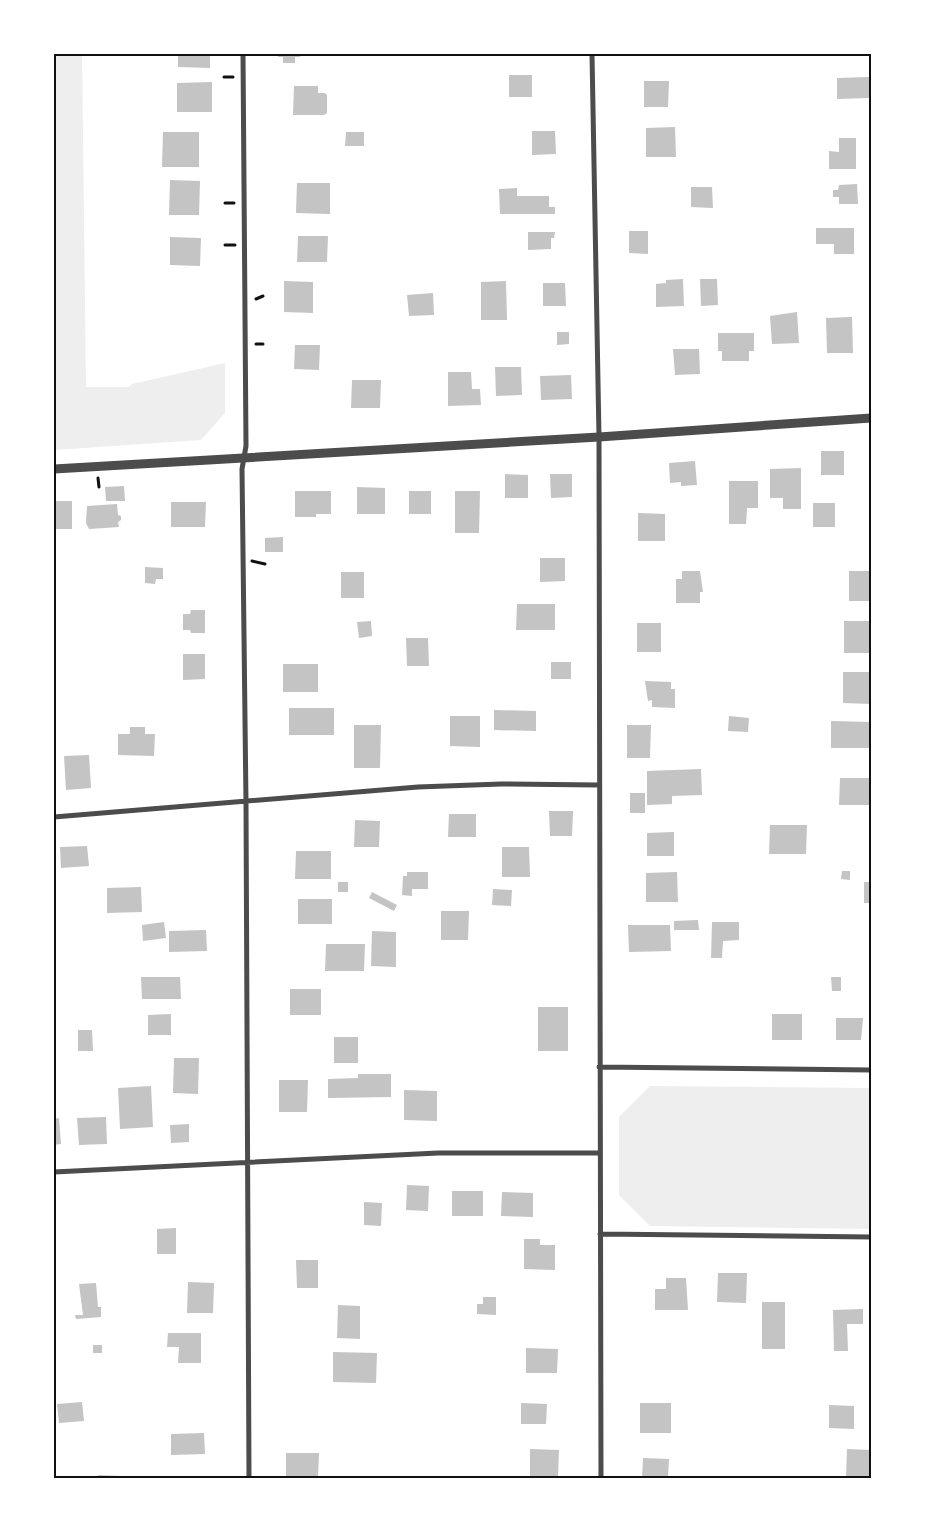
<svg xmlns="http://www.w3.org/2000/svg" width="925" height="1532" font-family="Rubik,sans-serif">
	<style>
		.green { fill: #eee }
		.building { fill: #c4c4c4 }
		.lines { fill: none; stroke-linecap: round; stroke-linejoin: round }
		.path { stroke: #111; stroke-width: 3 }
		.minor { stroke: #4c4c4c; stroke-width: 5 }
		.tertiary { stroke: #4c4c4c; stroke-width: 9 }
		.neatline { fill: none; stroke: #111; stroke-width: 2 }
	</style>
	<rect width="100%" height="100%" fill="#fff"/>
	<path class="green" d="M 54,54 L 82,54 L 86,387 L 128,387 L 132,384 L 225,363 L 225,413 L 201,440 L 54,450 Z
		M 650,1086 L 871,1088 L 871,1229 L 650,1226 L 619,1195 L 619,1117 Z"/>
	<path class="building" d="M 178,54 L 210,54 L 210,68 L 178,67 Z
		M 278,54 L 300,54 L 300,57 L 295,57 L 295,63 L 283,63 L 283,57 L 278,57 Z
		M 509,75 L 532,75 L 532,97 L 509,97 Z
		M 869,77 L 870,98 L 837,99 L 837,78 Z
		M 644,81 L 669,81 L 668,107 L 644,107 Z
		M 212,82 L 212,112 L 177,112 L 177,83 Z
		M 294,86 L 318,86 L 318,93 L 325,93 L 327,95 L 327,113 L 324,115 L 293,115 Z
		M 675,127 L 676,157 L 646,157 L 646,128 Z
		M 532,131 L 555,131 L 556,154 L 532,155 Z
		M 163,132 L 199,132 L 199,167 L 162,167 Z
		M 346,132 L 364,132 L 364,146 L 345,146 Z
		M 839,138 L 856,138 L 856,169 L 829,169 L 829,151 L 839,152 Z
		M 170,180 L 200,181 L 199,215 L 169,215 Z
		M 297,183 L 330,183 L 330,214 L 296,213 Z
		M 857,184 L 858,204 L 839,204 L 839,197 L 833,197 L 833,190 L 838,190 L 839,185 Z
		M 691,187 L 712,187 L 713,208 L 691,207 Z
		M 517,188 L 517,196 L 549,196 L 549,207 L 555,207 L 555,214 L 500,214 L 499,189 Z
		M 816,228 L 854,228 L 854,254 L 834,254 L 834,244 L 816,244 Z
		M 629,231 L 648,231 L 648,254 L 629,253 Z
		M 528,232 L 555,232 L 554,238 L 551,238 L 551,249 L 528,250 Z
		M 298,236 L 328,236 L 327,262 L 297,262 Z
		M 170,237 L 201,238 L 200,266 L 170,265 Z
		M 683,279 L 684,306 L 656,307 L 656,284 L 666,283 L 666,280 Z
		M 700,279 L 717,279 L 718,305 L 701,306 Z
		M 284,281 L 313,282 L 313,313 L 284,312 Z
		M 506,281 L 507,320 L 481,320 L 481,282 Z
		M 543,283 L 565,283 L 566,306 L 543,306 Z
		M 433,293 L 434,315 L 409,316 L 407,295 Z
		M 797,312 L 799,343 L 772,344 L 770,316 Z
		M 852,317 L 853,353 L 827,353 L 826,318 Z
		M 557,332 L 569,332 L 569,344 L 557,345 Z
		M 718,333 L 754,333 L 754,351 L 749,351 L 749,361 L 722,361 L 722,351 L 718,351 Z
		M 295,345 L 320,345 L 319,370 L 294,369 Z
		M 673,349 L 699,349 L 700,374 L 675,375 Z
		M 495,367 L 521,367 L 522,395 L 496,396 Z
		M 448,372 L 471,372 L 472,389 L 480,389 L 481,405 L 448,406 Z
		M 571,375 L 572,399 L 541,400 L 540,376 Z
		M 352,380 L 381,380 L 380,408 L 351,408 Z
		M 821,451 L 844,451 L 844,475 L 821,475 Z
		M 695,461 L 697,485 L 681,486 L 681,482 L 670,483 L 669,463 Z
		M 801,468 L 801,509 L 783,509 L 783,498 L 770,498 L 770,469 Z
		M 505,474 L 528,475 L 528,498 L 505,498 Z
		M 550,474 L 572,474 L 572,497 L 551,498 Z
		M 729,481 L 758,481 L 758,508 L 747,508 L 746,524 L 729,524 Z
		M 124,486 L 125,501 L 106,501 L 105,487 Z
		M 357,487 L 385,488 L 385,514 L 357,514 Z
		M 295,491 L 331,491 L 331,514 L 316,514 L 316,517 L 295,517 Z
		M 409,491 L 431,491 L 431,514 L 409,514 Z
		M 455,491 L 480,491 L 479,533 L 455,533 Z
		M 54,501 L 72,501 L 72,529 L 54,529 Z
		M 171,502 L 206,502 L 205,527 L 171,527 Z
		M 813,503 L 835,503 L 835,527 L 813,527 Z
		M 117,504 L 118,515 L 121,516 L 121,520 L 118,522 L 119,527 L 89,529 L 86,523 L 87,506 Z
		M 638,513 L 665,514 L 665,541 L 638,541 Z
		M 283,537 L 283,552 L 265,552 L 265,538 Z
		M 540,558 L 565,558 L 565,581 L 540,582 Z
		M 145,567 L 163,568 L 163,579 L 156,579 L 155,584 L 145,583 Z
		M 682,571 L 700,571 L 703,592 L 700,592 L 700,603 L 676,603 L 676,579 L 682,579 Z
		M 849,571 L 871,571 L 871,601 L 849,601 Z
		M 341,572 L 364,572 L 364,598 L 341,598 Z
		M 517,604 L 555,604 L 555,630 L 516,630 Z
		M 191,610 L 205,610 L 205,633 L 191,633 L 190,630 L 183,630 L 183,614 L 190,614 Z
		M 371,621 L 372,636 L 359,638 L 357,622 Z
		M 844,621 L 871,621 L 871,653 L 844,653 Z
		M 637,623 L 661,623 L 661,652 L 637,652 Z
		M 406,638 L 428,638 L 429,666 L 407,666 Z
		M 183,654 L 205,654 L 205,679 L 183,680 Z
		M 551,662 L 571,662 L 571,679 L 551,679 Z
		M 283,664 L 318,664 L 318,692 L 283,692 Z
		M 843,672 L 871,672 L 871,704 L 843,703 Z
		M 645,681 L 671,682 L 671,689 L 675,689 L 675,708 L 652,707 L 652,700 L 648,701 Z
		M 289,708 L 334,708 L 334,735 L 289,735 Z
		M 494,710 L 536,711 L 536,731 L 494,730 Z
		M 450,716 L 480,716 L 480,747 L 450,746 Z
		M 729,716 L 749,718 L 748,732 L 728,731 Z
		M 831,721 L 871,722 L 871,748 L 831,748 Z
		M 354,725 L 381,725 L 380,768 L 354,768 Z
		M 627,725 L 651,725 L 650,758 L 627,758 Z
		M 130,727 L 145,727 L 145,734 L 155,734 L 154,756 L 118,755 L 118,734 L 130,734 Z
		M 89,755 L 91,788 L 66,790 L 64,756 Z
		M 701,769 L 702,795 L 672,796 L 672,804 L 647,805 L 647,771 Z
		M 840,778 L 871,778 L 871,805 L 839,805 Z
		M 630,793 L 645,793 L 645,813 L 630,813 Z
		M 549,811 L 573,811 L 572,836 L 550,836 Z
		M 449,814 L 476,814 L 476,837 L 448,837 Z
		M 355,820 L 380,821 L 379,847 L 354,847 Z
		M 770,825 L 807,825 L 806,854 L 769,854 Z
		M 674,832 L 674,856 L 647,856 L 647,833 Z
		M 87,846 L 89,866 L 61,868 L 60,847 Z
		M 502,847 L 529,847 L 530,877 L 502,877 Z
		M 296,851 L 331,851 L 331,879 L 295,879 Z
		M 842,871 L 850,871 L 850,880 L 841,879 Z
		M 407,872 L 428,872 L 428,889 L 412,889 L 412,896 L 402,895 L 403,876 L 407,876 Z
		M 677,872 L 678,902 L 646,902 L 646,873 Z
		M 338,882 L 348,882 L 348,892 L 338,892 Z
		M 864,882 L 871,882 L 871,903 L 864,903 Z
		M 141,887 L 142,912 L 107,913 L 107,888 Z
		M 493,889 L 512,890 L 511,906 L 492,905 Z
		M 372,892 L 397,905 L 394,911 L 369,898 Z
		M 298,899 L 332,899 L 332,924 L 298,924 Z
		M 441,911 L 469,911 L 468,940 L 441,940 Z
		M 698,920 L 699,930 L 674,930 L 674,921 Z
		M 164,922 L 166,938 L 143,941 L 142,925 Z
		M 712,922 L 739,922 L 739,940 L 723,941 L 722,958 L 711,958 Z
		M 628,925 L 670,925 L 671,951 L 629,952 Z
		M 206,930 L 207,951 L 169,952 L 169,931 Z
		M 372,931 L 396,932 L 396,967 L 371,966 Z
		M 326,944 L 365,944 L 364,971 L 325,971 Z
		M 141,977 L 180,977 L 181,999 L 142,999 Z
		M 831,977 L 841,977 L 841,991 L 832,991 Z
		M 290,989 L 321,989 L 321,1015 L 290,1015 Z
		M 538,1007 L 568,1007 L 568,1051 L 538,1051 Z
		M 171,1014 L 171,1035 L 148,1035 L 148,1015 Z
		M 772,1014 L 802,1014 L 802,1040 L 772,1040 Z
		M 836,1018 L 863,1018 L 861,1040 L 836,1040 Z
		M 78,1030 L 92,1030 L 93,1051 L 78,1051 Z
		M 334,1037 L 358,1037 L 358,1063 L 334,1063 Z
		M 174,1058 L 199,1058 L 198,1094 L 173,1093 Z
		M 358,1074 L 391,1074 L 391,1097 L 328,1098 L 328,1079 L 358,1078 Z
		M 279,1080 L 308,1080 L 307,1112 L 279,1112 Z
		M 151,1086 L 153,1127 L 120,1129 L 118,1088 Z
		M 404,1090 L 437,1091 L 437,1121 L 404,1120 Z
		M 106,1117 L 107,1144 L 79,1145 L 77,1118 Z
		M 59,1118 L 61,1144 L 54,1145 L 54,1119 Z
		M 189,1124 L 189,1142 L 171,1143 L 170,1125 Z
		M 407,1185 L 429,1186 L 428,1211 L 406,1210 Z
		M 452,1191 L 483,1191 L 483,1216 L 452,1216 Z
		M 502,1192 L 533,1193 L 533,1217 L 501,1216 Z
		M 364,1202 L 382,1203 L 381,1226 L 364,1225 Z
		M 176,1228 L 176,1254 L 157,1254 L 157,1229 Z
		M 524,1239 L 540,1239 L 540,1245 L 555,1245 L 555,1270 L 524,1269 Z
		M 296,1260 L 318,1260 L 318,1288 L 297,1288 Z
		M 718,1273 L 747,1273 L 746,1303 L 717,1302 Z
		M 666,1278 L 686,1278 L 688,1310 L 655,1310 L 655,1289 L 666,1289 Z
		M 188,1282 L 214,1283 L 213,1313 L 187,1313 Z
		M 96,1283 L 98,1307 L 101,1307 L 101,1317 L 76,1319 L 75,1315 L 83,1315 L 79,1284 Z
		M 483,1297 L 496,1297 L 496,1315 L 477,1314 L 477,1304 L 483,1304 Z
		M 762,1302 L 785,1302 L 785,1349 L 762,1349 Z
		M 338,1305 L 360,1306 L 360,1339 L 337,1338 Z
		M 863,1309 L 863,1324 L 847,1324 L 848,1351 L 834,1351 L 833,1310 Z
		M 168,1333 L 201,1333 L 201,1363 L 178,1363 L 179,1347 L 167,1347 Z
		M 93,1345 L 102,1345 L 102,1353 L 93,1353 Z
		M 526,1348 L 558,1349 L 557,1373 L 526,1373 Z
		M 333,1352 L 377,1353 L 376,1383 L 333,1382 Z
		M 82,1402 L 84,1421 L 59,1423 L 57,1404 Z
		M 521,1403 L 547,1404 L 546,1424 L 521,1424 Z
		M 640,1403 L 671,1403 L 671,1433 L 640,1433 Z
		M 829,1405 L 854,1406 L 854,1429 L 829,1428 Z
		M 204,1433 L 205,1454 L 171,1455 L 171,1434 Z
		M 530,1449 L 559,1450 L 558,1478 L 530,1478 Z
		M 847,1449 L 871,1450 L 871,1478 L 846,1478 Z
		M 286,1453 L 319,1453 L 318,1478 L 286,1478 Z
		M 643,1458 L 669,1459 L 668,1478 L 642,1478 Z
		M 98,1475 L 122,1476 L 122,1478 L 98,1478 Z"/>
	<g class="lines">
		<path class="path" d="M 224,77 L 233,77
			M 225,203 L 234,203
			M 225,245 L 235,245
			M 256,299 L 263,296
			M 256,344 L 263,344
			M 98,478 L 99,487
			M 252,561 L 265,564"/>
		<path class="minor" d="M 243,54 L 246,446 L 242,469 L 246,803 L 249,1478
			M 592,54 L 599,437 L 601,1478
			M 54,817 L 418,787 L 501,784 L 598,785
			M 599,1067 L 871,1070
			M 54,1172 L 438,1153 L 600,1153
			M 600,1234 L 871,1237"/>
		<path class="tertiary" d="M 54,469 L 599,437 L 871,418"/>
	</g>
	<rect width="925" height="1532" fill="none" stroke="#ffffff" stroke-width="110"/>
	<rect x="55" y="55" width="815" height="1422" class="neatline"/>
</svg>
